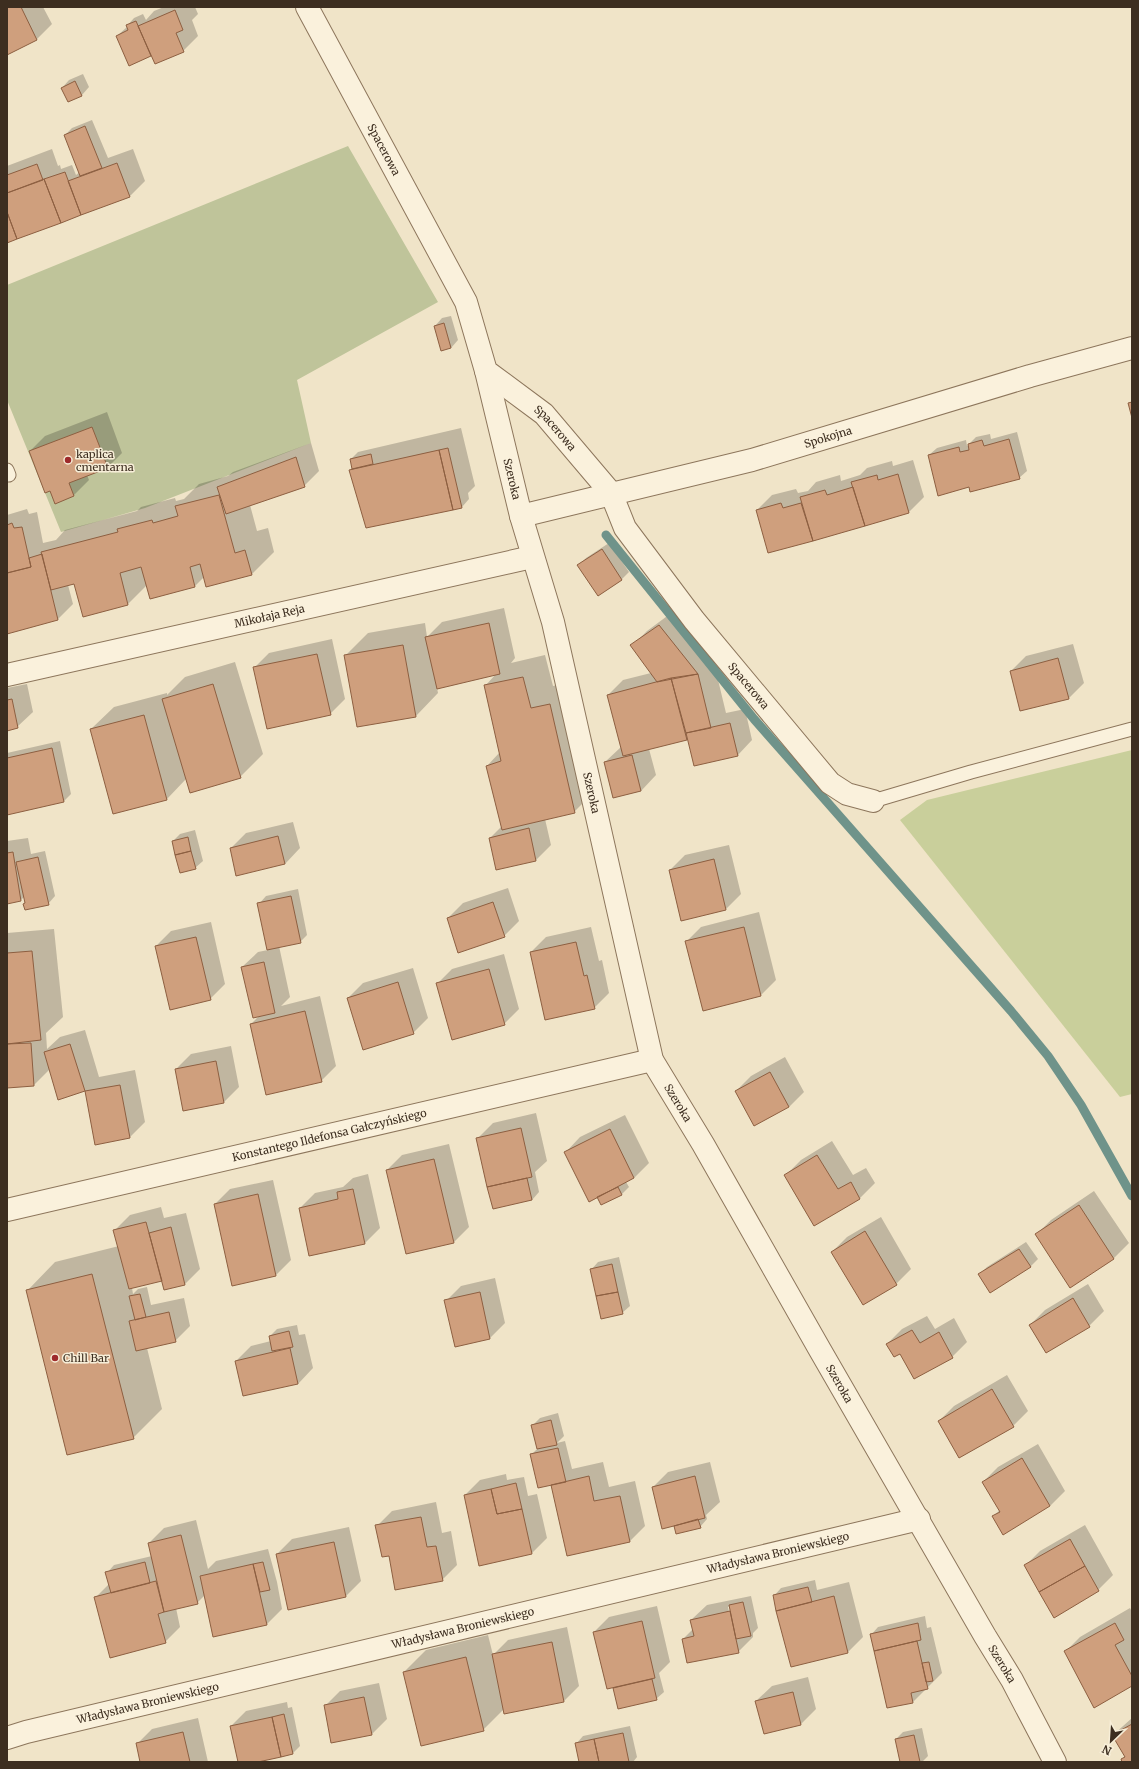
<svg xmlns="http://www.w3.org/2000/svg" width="1139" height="1769" font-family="Merriweather,serif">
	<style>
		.green { fill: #c9cf9b }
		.cemetery { fill: #bfc49a }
		.shadow { fill: #0003; fill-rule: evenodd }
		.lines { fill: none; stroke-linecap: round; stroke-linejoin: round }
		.stream { stroke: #6f938a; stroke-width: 9 }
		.building { fill: #cf9f7d; stroke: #8d5f41 }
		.lane-casing { stroke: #8d765c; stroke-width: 15 }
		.street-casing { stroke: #8d765c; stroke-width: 24 }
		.lane { stroke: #faf1dc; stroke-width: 13 }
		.street { stroke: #faf1dc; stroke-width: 22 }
		.poi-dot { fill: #9e2a2b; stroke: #f7eed8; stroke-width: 1.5 }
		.labels { text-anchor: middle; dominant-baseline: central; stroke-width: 3; stroke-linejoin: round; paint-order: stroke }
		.street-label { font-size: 11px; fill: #3d2e20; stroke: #f7eed8 }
		.poi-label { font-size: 11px; fill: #3d2e20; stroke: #f7eed8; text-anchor: start }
	</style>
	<rect width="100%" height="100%" fill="#f0e4c8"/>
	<path class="green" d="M 1132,750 L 1132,1094 L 1120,1097 L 900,820 L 927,800 Z"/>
	<path class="cemetery" d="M 348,146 L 438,302 L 297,380 L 311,443 L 145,508 L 61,532 L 7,400 L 7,285 Z"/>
	<path class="shadow" d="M 7,7 L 43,7 L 52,24 L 37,39 L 7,54 Z
		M 164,7 L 195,7 L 198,14 L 192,20 L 198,36 L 183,51 L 152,55 L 129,65 L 117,36 L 127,27 L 127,26 L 134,18 L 143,14 L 146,20 L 154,11 Z
		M 83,74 L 89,87 L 82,95 L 68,101 L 62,88 L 69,80 Z
		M 92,120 L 108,158 L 133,149 L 145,181 L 130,196 L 7,242 L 7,166 L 52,149 L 58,166 L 60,165 L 61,169 L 72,165 L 76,175 L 80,172 L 65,135 L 72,128 Z
		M 451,316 L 458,340 L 451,348 L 435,326 L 442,318 Z
		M 107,412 L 122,453 L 107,468 L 87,475 L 89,480 L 74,495 L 55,502 L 51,489 L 30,451 L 45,436 Z
		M 461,428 L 475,486 L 468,493 L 469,499 L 462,507 L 350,471 L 353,468 L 351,459 L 358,452 Z
		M 1017,432 L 1027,471 L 1019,478 L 970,486 L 929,455 L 937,448 L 966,440 L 967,446 L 976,437 L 990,434 L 991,439 Z
		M 311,443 L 319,471 L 304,486 L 250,505 L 257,531 L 268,528 L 274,552 L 252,574 L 204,577 L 195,586 L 147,585 L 128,604 L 75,583 L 68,585 L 73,604 L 58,619 L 8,633 L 7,515 L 27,509 L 29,514 L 37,512 L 43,543 L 56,540 L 65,530 L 137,511 L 141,507 L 175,498 L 176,501 L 184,499 L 199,484 L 228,476 L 233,472 Z
		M 913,460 L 924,497 L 909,512 L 769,552 L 757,510 L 772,495 L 796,489 L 798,493 L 808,491 L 816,482 L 840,475 L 841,481 L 860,475 L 867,468 L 892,461 L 893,466 Z
		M 609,543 L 629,572 L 621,580 L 579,565 L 586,558 Z
		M 504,608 L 515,658 L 511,663 L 545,655 L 553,686 L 572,682 L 596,790 L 574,812 L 545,819 L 551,845 L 536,860 L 497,869 L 490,838 L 502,826 L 487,766 L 500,752 L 485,686 L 496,674 L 437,688 L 438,693 L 416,716 L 345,656 L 368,633 L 425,623 L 427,637 L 442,622 Z
		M 674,611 L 713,659 L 726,713 L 745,709 L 752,740 L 737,756 L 689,739 L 649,749 L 656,775 L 641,791 L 614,797 L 605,762 L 621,747 L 608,695 L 623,680 L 651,673 L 632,646 L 647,631 Z
		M 332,639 L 345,699 L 330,714 L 254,668 L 269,653 Z
		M 1073,644 L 1084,683 L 1069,698 L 1011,671 L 1026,656 Z
		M 235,662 L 263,754 L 240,777 L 186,779 L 167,799 L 91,729 L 114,707 L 167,693 L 167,695 L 185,677 Z
		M 27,684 L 33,712 L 17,727 L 7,730 L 7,688 Z
		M 60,741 L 71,794 L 64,801 L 7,814 L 7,753 Z
		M 293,822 L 300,848 L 285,864 L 231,848 L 246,833 Z
		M 195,830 L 203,861 L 195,868 L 173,841 L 180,834 Z
		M 28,838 L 31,854 L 45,851 L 55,896 L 48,904 L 24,904 L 26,902 L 25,896 L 21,900 L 7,903 L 7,841 Z
		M 729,845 L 741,894 L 726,909 L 670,870 L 685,855 Z
		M 508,888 L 519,921 L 504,936 L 448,918 L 463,903 Z
		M 298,889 L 307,935 L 300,942 L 279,946 L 290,997 L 281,1006 L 320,996 L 336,1066 L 321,1081 L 251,1024 L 260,1015 L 242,967 L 258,952 L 268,950 L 259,904 L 266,896 Z
		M 759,912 L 776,980 L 761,995 L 703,1009 L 686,942 L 701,927 Z
		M 211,922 L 225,984 L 210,999 L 156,946 L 171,931 Z
		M 591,927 L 599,961 L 602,960 L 609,993 L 594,1008 L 531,952 L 546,937 Z
		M 54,929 L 63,1017 L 46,1033 L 47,1049 L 60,1037 L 85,1030 L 99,1077 L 135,1070 L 145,1122 L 130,1137 L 96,1144 L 85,1090 L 59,1098 L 50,1069 L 34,1085 L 7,1087 L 7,933 Z
		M 504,954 L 519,1009 L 504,1024 L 437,984 L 452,969 Z
		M 413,968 L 428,1018 L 413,1033 L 348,998 L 363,983 Z
		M 231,1046 L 239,1087 L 224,1102 L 184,1110 L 176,1069 L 191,1054 Z
		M 785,1057 L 804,1092 L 789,1107 L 736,1091 L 751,1076 Z
		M 536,1113 L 547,1161 L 535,1172 L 539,1192 L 532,1200 L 493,1208 L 478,1138 L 493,1123 Z
		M 625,1115 L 649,1163 L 634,1178 L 626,1182 L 629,1187 L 621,1195 L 598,1198 L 565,1153 L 580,1137 Z
		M 832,1141 L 853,1175 L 866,1168 L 875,1183 L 860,1198 L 815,1225 L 786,1175 L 801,1160 Z
		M 449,1144 L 469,1227 L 454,1242 L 387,1170 L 402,1155 Z
		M 368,1174 L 380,1228 L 365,1243 L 310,1255 L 300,1208 L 315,1193 L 343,1187 L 353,1178 Z
		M 273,1180 L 291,1260 L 276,1275 L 215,1204 L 230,1189 Z
		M 1094,1191 L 1129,1243 L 1114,1258 L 1070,1287 L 1036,1235 L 1051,1220 Z
		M 161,1207 L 164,1218 L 186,1213 L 200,1269 L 185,1284 L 165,1289 L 162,1280 L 132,1288 L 133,1294 L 138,1289 L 147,1287 L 151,1305 L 184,1298 L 190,1326 L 175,1341 L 147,1348 L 162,1409 L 133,1438 L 27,1291 L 55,1262 L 119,1246 L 115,1230 L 130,1215 Z
		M 881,1217 L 911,1269 L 896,1284 L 832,1252 L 847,1237 Z
		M 1026,1242 L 1038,1259 L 1030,1267 L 980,1274 L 987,1267 Z
		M 619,1257 L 630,1306 L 622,1313 L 591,1270 L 598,1262 Z
		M 495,1278 L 505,1323 L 490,1338 L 446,1301 L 461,1286 Z
		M 1088,1284 L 1104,1311 L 1089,1326 L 1030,1325 L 1045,1310 Z
		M 927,1316 L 935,1329 L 954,1318 L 967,1342 L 952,1357 L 900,1353 L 887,1344 L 902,1329 Z
		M 297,1325 L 299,1335 L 305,1334 L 313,1368 L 298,1384 L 236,1361 L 251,1346 L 271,1341 L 270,1336 L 277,1329 Z
		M 1007,1375 L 1028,1411 L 1013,1426 L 939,1421 L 954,1406 Z
		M 558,1413 L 564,1436 L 557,1443 L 565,1441 L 572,1469 L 603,1462 L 609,1487 L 635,1481 L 645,1526 L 630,1541 L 552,1484 L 531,1455 L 538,1448 L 532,1426 L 540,1418 Z
		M 1038,1444 L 1065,1491 L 1050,1506 L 993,1516 L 1000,1510 L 983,1482 L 998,1467 Z
		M 710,1462 L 720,1502 L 706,1515 L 707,1519 L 700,1527 L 677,1533 L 675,1524 L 653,1487 L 668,1472 Z
		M 506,1474 L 507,1480 L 524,1477 L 528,1496 L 537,1494 L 547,1538 L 532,1553 L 465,1495 L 480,1480 Z
		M 436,1502 L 442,1533 L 451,1531 L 457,1565 L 442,1580 L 389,1555 L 377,1526 L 392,1511 Z
		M 196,1520 L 208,1569 L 216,1561 L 268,1549 L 277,1582 L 282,1609 L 267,1624 L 205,1595 L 197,1603 L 176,1608 L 180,1627 L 165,1642 L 95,1598 L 109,1584 L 107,1573 L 114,1565 L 152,1556 L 149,1543 L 164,1528 Z
		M 1085,1525 L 1113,1575 L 1098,1590 L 1025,1566 L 1040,1551 Z
		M 349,1527 L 361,1581 L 346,1596 L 277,1554 L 292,1539 Z
		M 815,1580 L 817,1590 L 849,1582 L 863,1637 L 848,1652 L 774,1596 L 781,1588 Z
		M 751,1596 L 758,1628 L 753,1633 L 753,1637 L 738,1652 L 683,1639 L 693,1629 L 691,1620 L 707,1605 ZM 730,1606 L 737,1642 L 735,1642 L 728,1607 Z
		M 657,1606 L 670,1662 L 659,1673 L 664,1692 L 656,1699 L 618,1708 L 613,1687 L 594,1632 L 609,1617 Z
		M 1130,1608 L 1132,1612 L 1132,1685 L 1065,1652 L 1080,1637 Z
		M 925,1616 L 927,1628 L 931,1627 L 942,1673 L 913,1702 L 887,1707 L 871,1635 L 878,1627 Z
		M 567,1627 L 579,1686 L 564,1701 L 504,1709 L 483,1730 L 404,1672 L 426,1650 L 488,1635 L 493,1655 L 508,1640 Z
		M 808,1677 L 816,1709 L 801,1724 L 765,1733 L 756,1701 L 772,1686 Z
		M 379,1683 L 387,1719 L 372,1734 L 332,1742 L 325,1706 L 340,1691 Z
		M 287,1702 L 288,1708 L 292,1707 L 300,1746 L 293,1753 L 254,1762 L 239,1762 L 231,1726 L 246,1711 Z
		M 198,1718 L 208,1762 L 141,1762 L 137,1744 L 152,1729 Z
		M 1132,1718 L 1132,1762 L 1124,1762 L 1122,1759 L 1125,1756 L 1113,1735 Z
		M 630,1726 L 637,1757 L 633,1762 L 580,1762 L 576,1744 L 583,1736 Z
		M 922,1728 L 928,1756 L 922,1762 L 901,1762 L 896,1739 L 903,1732 Z"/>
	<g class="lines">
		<path class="stream" d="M 606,535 L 754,719 L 1011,1011 L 1048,1056 L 1081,1105 L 1132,1196"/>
	</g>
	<path class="building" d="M 7,7 L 21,7 L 37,40 L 7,55 Z
		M 175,10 L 183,30 L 176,33 L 184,52 L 155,64 L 138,26 Z
		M 136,21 L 151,56 L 129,66 L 116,36 L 128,30 L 126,25 Z
		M 75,81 L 82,96 L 68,102 L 61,88 Z
		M 85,126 L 102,168 L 80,176 L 64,135 Z
		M 117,163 L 130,197 L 81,215 L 68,181 Z
		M 37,164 L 43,180 L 7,193 L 7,175 Z
		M 65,172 L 81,215 L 61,223 L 44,179 Z
		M 44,179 L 61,223 L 17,239 L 7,212 L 7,193 Z
		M 7,212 L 17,239 L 7,243 Z
		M 444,323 L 451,348 L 441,351 L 434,326 Z
		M 1132,402 L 1132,418 L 1128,403 Z
		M 92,427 L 108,468 L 69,483 L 74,496 L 55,504 L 50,491 L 45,493 L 29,451 Z
		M 1009,439 L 1020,479 L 970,492 L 969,487 L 938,496 L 928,455 L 959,447 L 960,452 L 969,450 L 968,444 L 982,440 L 984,446 Z
		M 448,448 L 462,508 L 453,510 L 439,450 Z
		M 439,450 L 453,510 L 366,528 L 349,470 Z
		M 371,454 L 373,464 L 352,469 L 350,459 Z
		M 296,457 L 305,487 L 226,514 L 217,487 Z
		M 898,474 L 909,513 L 865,526 L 851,482 L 877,475 L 878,480 Z
		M 853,487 L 865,526 L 813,541 L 800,497 L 825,490 L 827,495 Z
		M 219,495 L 235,553 L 245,550 L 252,575 L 206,587 L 200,564 L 190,567 L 195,587 L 150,599 L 141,567 L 120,573 L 128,605 L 83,617 L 74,584 L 51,590 L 41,552 L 118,532 L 117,529 L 152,520 L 153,523 L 178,516 L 175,506 Z
		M 781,503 L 783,508 L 801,503 L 813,541 L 768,553 L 756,510 Z
		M 12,523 L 14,528 L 22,527 L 31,567 L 7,573 L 7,525 Z
		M 602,549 L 622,580 L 598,596 L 577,565 Z
		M 42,554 L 58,620 L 7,634 L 7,573 L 31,567 L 29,558 Z
		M 489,623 L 500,674 L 437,689 L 425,637 Z
		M 659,625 L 698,674 L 657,682 L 630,645 Z
		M 403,645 L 416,717 L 357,727 L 344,655 Z
		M 317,654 L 331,715 L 267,729 L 253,667 Z
		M 1058,658 L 1069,699 L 1020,711 L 1010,671 Z
		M 698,674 L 711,728 L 686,733 L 671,678 Z
		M 523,677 L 531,708 L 550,704 L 575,813 L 502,830 L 486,766 L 501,761 L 484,685 Z
		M 671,678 L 687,740 L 623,756 L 607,695 Z
		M 213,684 L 241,778 L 190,793 L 162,699 Z
		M 12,699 L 18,728 L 7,731 L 7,700 Z
		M 144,715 L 167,800 L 113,814 L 90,729 Z
		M 730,723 L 738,756 L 694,766 L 686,733 Z
		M 52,748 L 64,802 L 7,815 L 7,758 Z
		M 632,755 L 641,791 L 613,798 L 604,762 Z
		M 529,828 L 536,861 L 496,870 L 489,838 Z
		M 278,836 L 285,864 L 236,876 L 230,848 Z
		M 188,837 L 191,851 L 175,855 L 172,841 Z
		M 191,851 L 196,869 L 180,873 L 175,855 Z
		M 13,852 L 21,901 L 7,904 L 7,853 Z
		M 38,857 L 49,905 L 25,910 L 23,904 L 25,903 L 16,862 Z
		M 714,859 L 726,910 L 681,921 L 669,870 Z
		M 291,896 L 301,943 L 267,950 L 257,903 Z
		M 493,902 L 505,937 L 458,953 L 447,918 Z
		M 744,927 L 761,996 L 703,1011 L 685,941 Z
		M 196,937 L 211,1000 L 170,1010 L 155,946 Z
		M 576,942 L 584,976 L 587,975 L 595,1009 L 545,1020 L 530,952 Z
		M 32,951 L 41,1040 L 7,1044 L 7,953 Z
		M 264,962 L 275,1013 L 253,1018 L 241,967 Z
		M 489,969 L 505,1025 L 452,1040 L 436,983 Z
		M 398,982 L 414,1034 L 363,1050 L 347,998 Z
		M 305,1011 L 322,1082 L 266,1095 L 250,1024 Z
		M 31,1043 L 34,1086 L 7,1088 L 7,1044 Z
		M 70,1044 L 85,1091 L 58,1100 L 44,1052 Z
		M 216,1061 L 224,1103 L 183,1111 L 175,1069 Z
		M 770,1072 L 789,1107 L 754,1126 L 735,1091 Z
		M 120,1085 L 130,1138 L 95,1145 L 85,1091 Z
		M 521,1128 L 532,1177 L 487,1187 L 476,1138 Z
		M 610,1129 L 634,1178 L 589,1202 L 564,1152 Z
		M 817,1155 L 838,1189 L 851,1182 L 860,1199 L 814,1226 L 784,1175 Z
		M 434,1159 L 454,1243 L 406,1254 L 386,1170 Z
		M 527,1178 L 532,1200 L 493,1209 L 487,1187 Z
		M 618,1187 L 622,1195 L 601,1205 L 597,1197 Z
		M 353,1189 L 365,1244 L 309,1256 L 299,1208 L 338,1199 L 337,1192 Z
		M 258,1194 L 276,1276 L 232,1286 L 214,1204 Z
		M 1079,1205 L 1114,1259 L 1070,1288 L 1035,1234 Z
		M 146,1222 L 162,1281 L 129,1289 L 113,1230 Z
		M 171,1227 L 185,1285 L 164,1290 L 149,1233 Z
		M 865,1231 L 897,1285 L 863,1305 L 831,1252 Z
		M 1019,1249 L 1031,1267 L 990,1293 L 978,1274 Z
		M 612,1264 L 618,1292 L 596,1296 L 590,1269 Z
		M 92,1274 L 134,1439 L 67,1455 L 26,1290 Z
		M 480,1292 L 490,1339 L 455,1347 L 444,1300 Z
		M 618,1292 L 623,1314 L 601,1319 L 596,1296 Z
		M 140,1294 L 146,1317 L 135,1320 L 129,1296 Z
		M 1073,1298 L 1090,1327 L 1046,1353 L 1029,1325 Z
		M 169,1312 L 176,1342 L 136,1351 L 129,1321 Z
		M 912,1330 L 920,1343 L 939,1332 L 953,1358 L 914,1379 L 900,1354 L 894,1357 L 886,1344 Z
		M 289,1331 L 293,1347 L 272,1351 L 269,1336 Z
		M 290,1348 L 298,1384 L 243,1396 L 235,1361 Z
		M 992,1389 L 1014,1427 L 959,1458 L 938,1421 Z
		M 551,1420 L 557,1445 L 537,1449 L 531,1425 Z
		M 558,1448 L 566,1482 L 538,1488 L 530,1454 Z
		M 1022,1458 L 1050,1506 L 1003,1535 L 992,1516 L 1000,1512 L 982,1482 Z
		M 589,1476 L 594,1501 L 620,1496 L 630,1542 L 567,1556 L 551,1485 Z
		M 695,1476 L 705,1518 L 662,1529 L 652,1487 Z
		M 516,1483 L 522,1509 L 497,1514 L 491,1489 Z
		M 491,1489 L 497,1514 L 522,1509 L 532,1554 L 479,1566 L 464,1495 Z
		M 421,1517 L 427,1547 L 436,1546 L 443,1581 L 395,1590 L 389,1556 L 382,1557 L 375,1525 Z
		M 698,1519 L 701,1528 L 676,1534 L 674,1526 Z
		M 181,1535 L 198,1604 L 164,1612 L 148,1543 Z
		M 1070,1539 L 1085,1566 L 1039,1592 L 1024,1565 Z
		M 334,1542 L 346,1597 L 288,1610 L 276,1554 Z
		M 145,1562 L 150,1583 L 111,1593 L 105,1572 Z
		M 263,1562 L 270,1590 L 260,1592 L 253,1564 Z
		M 253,1564 L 267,1625 L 213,1637 L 200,1576 Z
		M 1085,1566 L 1099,1591 L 1054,1618 L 1039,1592 Z
		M 156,1581 L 164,1612 L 158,1614 L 166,1643 L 110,1658 L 94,1597 Z
		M 808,1587 L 812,1602 L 776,1611 L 773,1595 Z
		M 834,1596 L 848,1653 L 791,1667 L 776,1611 Z
		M 743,1602 L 751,1636 L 736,1639 L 729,1605 Z
		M 730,1611 L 739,1653 L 687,1663 L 682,1639 L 694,1636 L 690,1620 Z
		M 642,1621 L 655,1678 L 607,1689 L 593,1632 Z
		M 918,1623 L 921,1640 L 874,1651 L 870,1634 Z
		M 1115,1623 L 1124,1640 L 1115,1645 L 1132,1676 L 1132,1686 L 1094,1708 L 1064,1651 Z
		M 917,1641 L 928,1689 L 911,1693 L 913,1703 L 887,1708 L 874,1651 Z
		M 552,1642 L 564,1702 L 504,1714 L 492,1654 Z
		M 466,1657 L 484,1731 L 421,1746 L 403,1672 Z
		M 929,1662 L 933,1681 L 926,1682 L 922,1663 Z
		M 652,1679 L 657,1700 L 618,1709 L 613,1688 Z
		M 793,1692 L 801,1725 L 764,1734 L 755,1701 Z
		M 364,1697 L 372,1735 L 331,1743 L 324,1705 Z
		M 284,1714 L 293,1754 L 281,1757 L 272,1717 Z
		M 272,1717 L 281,1757 L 258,1762 L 238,1762 L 230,1726 Z
		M 1132,1724 L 1132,1762 L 1122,1762 L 1121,1759 L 1125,1757 L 1112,1735 Z
		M 183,1732 L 190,1762 L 140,1762 L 136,1743 Z
		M 623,1733 L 629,1762 L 599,1762 L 594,1739 Z
		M 914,1735 L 920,1762 L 900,1762 L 895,1739 Z
		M 594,1739 L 599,1762 L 579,1762 L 575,1743 Z"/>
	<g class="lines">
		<defs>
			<path id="lane" d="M 7,470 L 9,475 L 7,475
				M 873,801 L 971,772 L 1132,729"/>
			<g id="street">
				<path id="s1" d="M 307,7 L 466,302 L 486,371 L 544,414 L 611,493 L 625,528 L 694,620 L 830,783 L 847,794 L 873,801"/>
				<path id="s2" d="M 486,371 L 521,516 L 553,622 L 652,1060 L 703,1144 L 820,1350 L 985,1636 L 1012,1680 L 1055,1762"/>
				<path id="s3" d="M 521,516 L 752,460 L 1030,376 L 1132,348"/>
				<path id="s4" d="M 7,675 L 532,557"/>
				<path id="s5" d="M 7,1210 L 652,1060"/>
				<path id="s6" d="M 7,1738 L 26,1732 L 919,1519"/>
			</g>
		</defs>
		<use href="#lane" class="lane-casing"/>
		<use href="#street" class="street-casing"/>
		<use href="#lane" class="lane"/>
		<use href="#street" class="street"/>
	</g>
	<g class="poi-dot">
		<circle cx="68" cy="460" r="4"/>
		<circle cx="55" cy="1358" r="4"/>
	</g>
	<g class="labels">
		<g class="street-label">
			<text stroke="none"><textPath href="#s1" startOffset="162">Spacerowa</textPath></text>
			<text stroke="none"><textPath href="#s1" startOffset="497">Spacerowa</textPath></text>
			<text stroke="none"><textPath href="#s3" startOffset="317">Spokojna</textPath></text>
			<text stroke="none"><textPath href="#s2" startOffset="111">Szeroka</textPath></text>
			<text stroke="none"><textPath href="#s4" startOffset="269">Mikołaja Reja</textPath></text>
			<text stroke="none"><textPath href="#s1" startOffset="821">Spacerowa</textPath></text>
			<text stroke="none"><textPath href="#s2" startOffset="435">Szeroka</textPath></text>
			<text stroke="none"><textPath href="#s2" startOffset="759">Szeroka</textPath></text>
			<text stroke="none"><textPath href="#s5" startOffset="331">Konstantego Ildefonsa Gałczyńskiego</textPath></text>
			<text stroke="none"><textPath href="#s2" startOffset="1083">Szeroka</textPath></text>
			<text stroke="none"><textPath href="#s6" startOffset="793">Władysława Broniewskiego</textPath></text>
			<text stroke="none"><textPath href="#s6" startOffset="469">Władysława Broniewskiego</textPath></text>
			<text stroke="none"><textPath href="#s2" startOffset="1407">Szeroka</textPath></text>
			<text stroke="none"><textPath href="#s6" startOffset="145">Władysława Broniewskiego</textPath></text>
		</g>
		<g class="poi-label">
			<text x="76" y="454">kaplica<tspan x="76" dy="13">cmentarna</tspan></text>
			<text x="63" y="1358">Chill Bar</text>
		</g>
	</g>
	<rect width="1139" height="1769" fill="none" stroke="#3d2e20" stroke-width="16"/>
	<g transform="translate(1111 1741) rotate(205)" stroke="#f7eed8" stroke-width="3" paint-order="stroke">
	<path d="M0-3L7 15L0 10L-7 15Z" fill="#3d2e20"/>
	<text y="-6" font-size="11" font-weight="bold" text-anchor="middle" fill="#3d2e20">N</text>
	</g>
</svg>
